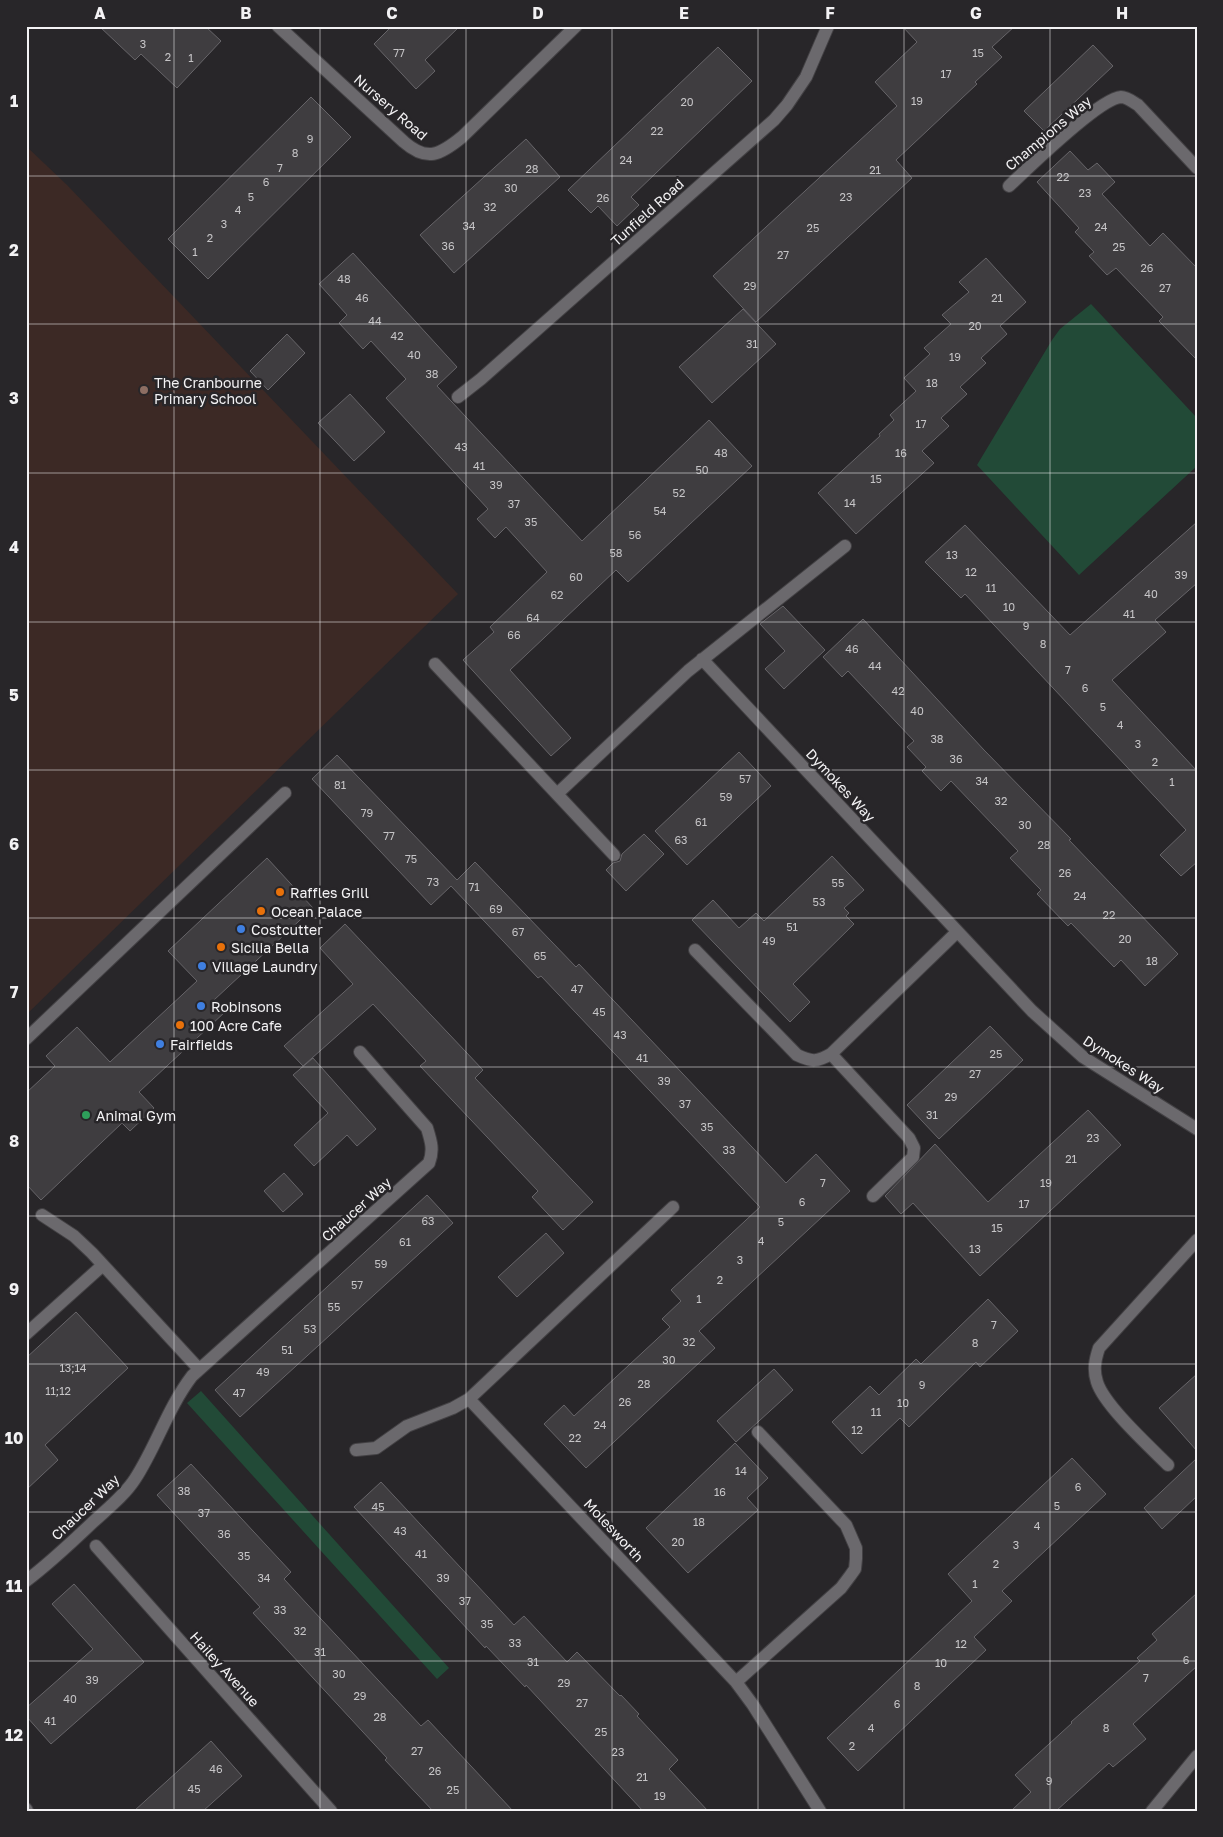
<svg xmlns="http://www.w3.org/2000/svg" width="1223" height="1837" font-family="'Golos Text',sans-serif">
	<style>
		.education { fill: #3c2925 }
		.green { fill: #224a37 }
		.building { fill: #3f3d40; stroke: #676569 }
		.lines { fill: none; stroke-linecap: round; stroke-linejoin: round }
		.pedestrian-casing { stroke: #434144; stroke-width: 14 }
		.minor-casing { stroke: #434144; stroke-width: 14 }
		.pedestrian { stroke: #6b696d; stroke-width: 12 }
		.minor { stroke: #6b696d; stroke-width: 12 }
		.grid { fill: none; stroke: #f3f2f4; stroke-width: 1; stroke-opacity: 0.55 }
		.education-dot { fill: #8d6e63; stroke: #282629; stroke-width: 2 }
		.food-dot { fill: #e8710a; stroke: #282629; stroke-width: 2 }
		.shop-dot { fill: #3f7fe0; stroke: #282629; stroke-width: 2 }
		.leisure-dot { fill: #2e9e5b; stroke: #282629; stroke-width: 2 }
		.labels { text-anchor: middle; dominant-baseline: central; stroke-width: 5; stroke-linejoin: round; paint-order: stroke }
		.number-label { font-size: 11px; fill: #c6c5c7 }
		.street-label { font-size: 14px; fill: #f3f2f4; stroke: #282629 }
		.poi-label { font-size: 14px; fill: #f3f2f4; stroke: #282629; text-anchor: start }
		.neatline { fill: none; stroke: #f3f2f4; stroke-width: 2 }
		.grid-label { font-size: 16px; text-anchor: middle; font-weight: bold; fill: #f3f2f4 }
	</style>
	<rect width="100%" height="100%" fill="#282629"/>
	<path class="education" d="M 26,146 L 67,185 L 458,594 L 26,1015 Z"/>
	<path class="green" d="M 1091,304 L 1197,418 L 1197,466 L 1079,575 L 977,465 L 1052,340 L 1060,329 Z
		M 201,1391 L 449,1668 L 437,1679 L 187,1403 Z"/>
	<path class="building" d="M 99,26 L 205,26 L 221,41 L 177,88 L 141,54 L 135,60 Z
		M 392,26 L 460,26 L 425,60 L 435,71 L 416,89 L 374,44 Z
		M 902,26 L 1015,26 L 992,47 L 1002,57 L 975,82 L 977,84 L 896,160 L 912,178 L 756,322 L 713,276 L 897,106 L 875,82 L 917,42 Z
		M 1093,45 L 1113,66 L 1044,131 L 1024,111 Z
		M 718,47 L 752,81 L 631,197 L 639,205 L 617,226 L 598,206 L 591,213 L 568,190 Z
		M 311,97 L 351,137 L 208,279 L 168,239 Z
		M 526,139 L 560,177 L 454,273 L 420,235 Z
		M 1070,151 L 1088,170 L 1097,163 L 1115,182 L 1102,194 L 1150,246 L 1163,233 L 1197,268 L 1197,360 L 1159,321 L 1163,317 L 1116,268 L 1107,275 L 1089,256 L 1094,252 L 1075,232 L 1079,228 L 1037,182 Z
		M 353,253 L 457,367 L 437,386 L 582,541 L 709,420 L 752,466 L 628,582 L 616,570 L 510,670 L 571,738 L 551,756 L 463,660 L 494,632 L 490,627 L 547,572 L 506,527 L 495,538 L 477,519 L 488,509 L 386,398 L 406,379 L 371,341 L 363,349 L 339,323 L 347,315 L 319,284 Z
		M 986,258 L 1026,302 L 1000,326 L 1007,334 L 981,358 L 986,363 L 960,387 L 967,394 L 941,418 L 949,426 L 922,451 L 934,463 L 856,534 L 818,493 L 880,436 L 879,434 L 894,420 L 890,415 L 916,391 L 904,378 L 930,354 L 924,348 L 951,324 L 942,315 L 969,292 L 959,282 Z
		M 743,309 L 776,344 L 712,403 L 679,367 Z
		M 287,334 L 305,353 L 268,390 L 250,371 Z
		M 350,394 L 385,432 L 354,461 L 318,423 Z
		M 1197,522 L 1197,583 L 1155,620 L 1166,632 L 1112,680 L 1197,771 L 1197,862 L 1181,876 L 1160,855 L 1186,830 L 965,594 L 961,598 L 925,562 L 965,525 L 1070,635 Z
		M 783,606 L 825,650 L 784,689 L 765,669 L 785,651 L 760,624 Z
		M 863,619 L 984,750 L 1071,839 L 1069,840 L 1178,954 L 1145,986 L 1121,960 L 1114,967 L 1071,923 L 1068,926 L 1037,894 L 1041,890 L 1010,858 L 1018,851 L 951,781 L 941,791 L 922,771 L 926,767 L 907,747 L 914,741 L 848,671 L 842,677 L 823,657 Z
		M 739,752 L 771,786 L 687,865 L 655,831 Z
		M 337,755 L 457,880 L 475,862 L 576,967 L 579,964 L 786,1183 L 816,1154 L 850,1191 L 699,1331 L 715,1348 L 586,1468 L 544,1424 L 564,1405 L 574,1416 L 670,1327 L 662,1319 L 681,1301 L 671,1290 L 760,1207 L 541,976 L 538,978 L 451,886 L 431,905 L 312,779 Z
		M 644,834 L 664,854 L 626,891 L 606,870 L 613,863 L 620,861 L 622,854 Z
		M 832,856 L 864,890 L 844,908 L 849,913 L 846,916 L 854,924 L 793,984 L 810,1002 L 790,1022 L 692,920 L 713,900 L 739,928 L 756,913 L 764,921 Z
		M 267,858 L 313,908 L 214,1000 L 225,1012 L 139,1092 L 154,1108 L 130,1131 L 122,1123 L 41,1200 L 26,1184 L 26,1093 L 55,1066 L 46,1056 L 77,1027 L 110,1062 L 197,981 L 168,951 Z
		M 345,924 L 483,1070 L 475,1078 L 593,1202 L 563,1230 L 532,1197 L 538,1191 L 420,1066 L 426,1061 L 373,1004 L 303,1066 L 284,1046 L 353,984 L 320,948 Z
		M 990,1026 L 1023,1060 L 939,1139 L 907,1105 Z
		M 313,1058 L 376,1129 L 357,1146 L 347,1135 L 314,1166 L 294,1145 L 328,1113 L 293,1075 Z
		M 1088,1110 L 1121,1145 L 980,1276 L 913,1203 L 901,1214 L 885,1196 L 935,1144 L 988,1202 Z
		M 284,1173 L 303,1194 L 283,1212 L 264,1191 Z
		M 427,1195 L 453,1223 L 240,1417 L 215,1390 Z
		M 546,1233 L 564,1253 L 517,1297 L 498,1277 Z
		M 988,1299 L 1018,1331 L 980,1367 L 976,1362 L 909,1427 L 900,1418 L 862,1454 L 832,1422 L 870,1386 L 879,1395 L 916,1359 L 921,1364 Z
		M 76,1312 L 128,1368 L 45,1445 L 58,1460 L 26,1490 L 26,1358 Z
		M 774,1369 L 793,1390 L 736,1442 L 717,1421 Z
		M 1197,1374 L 1197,1451 L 1159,1408 Z
		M 735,1443 L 768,1478 L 747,1498 L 758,1510 L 688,1573 L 646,1528 Z
		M 1072,1458 L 1106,1494 L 1002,1591 L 1012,1601 L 974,1637 L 986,1650 L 858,1771 L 827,1738 L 972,1601 L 948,1574 Z
		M 1197,1458 L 1197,1496 L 1162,1529 L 1144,1508 Z
		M 191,1464 L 291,1572 L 284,1579 L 307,1604 L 421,1726 L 428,1720 L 513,1811 L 433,1811 L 385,1760 L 387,1758 L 253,1613 L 260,1607 L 157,1495 Z
		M 381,1482 L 514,1625 L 524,1616 L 567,1662 L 577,1652 L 620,1696 L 621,1695 L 639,1714 L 637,1716 L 678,1760 L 669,1769 L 708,1811 L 643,1811 L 526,1685 L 525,1687 L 486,1646 L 485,1648 L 354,1507 Z
		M 74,1584 L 144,1662 L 51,1744 L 26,1716 L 26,1708 L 93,1649 L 52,1604 Z
		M 1197,1593 L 1197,1666 L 1133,1724 L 1146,1739 L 1113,1767 L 1109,1763 L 1056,1811 L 1011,1811 L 1031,1792 L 1015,1775 L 1072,1723 L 1071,1722 L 1140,1661 L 1137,1658 L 1157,1640 L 1152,1634 Z
		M 211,1741 L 242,1776 L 203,1811 L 134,1811 Z"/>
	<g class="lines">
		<defs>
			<path id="pedestrian" d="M 26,1039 L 285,793"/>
			<path id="minor" d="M 278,26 L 404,142 C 427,162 440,155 462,137 L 576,26
				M 1009,186 C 1027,169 1100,98 1121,97 C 1127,97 1133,102 1138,105 L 1197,168
				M 458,397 L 481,379 L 774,120 L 787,105 L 806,77 L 828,26
				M 702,659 L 1032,1011 L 1083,1057 L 1197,1129
				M 435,664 L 614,855
				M 557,794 L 688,671 L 845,546
				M 695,950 L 797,1055 C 812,1062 817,1062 831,1054 L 957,932
				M 831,1054 L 909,1138 L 914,1148 L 913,1157 L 873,1196
				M 42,1215 L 74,1236 L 92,1253 L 199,1369
				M 26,1334 L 103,1265
				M 469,1399 L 736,1682 L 753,1705 L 820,1811
				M 356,1450 L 376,1448 L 407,1426 L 453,1408 L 469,1399 L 673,1207
				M 1168,1465 C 1149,1446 1104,1405 1097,1382 C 1093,1370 1095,1360 1099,1348 L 1197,1240
				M 96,1546 L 331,1811
				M 26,1581 C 50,1563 71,1543 92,1523 C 107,1509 124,1496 135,1479 C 157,1445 167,1409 192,1376 L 429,1163 C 434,1150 431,1141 427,1128 L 360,1052
				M 736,1682 L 841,1588 L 850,1576 L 855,1569 L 856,1559 L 856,1548 L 846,1525 L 758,1432
				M 26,1809 L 27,1811
				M 1152,1811 L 1197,1756"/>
		</defs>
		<use href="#pedestrian" class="pedestrian-casing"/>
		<use href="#minor" class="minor-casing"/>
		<use href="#pedestrian" class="pedestrian"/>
		<use href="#minor" class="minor"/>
	</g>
	<path class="grid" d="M 174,26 L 174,1811M 320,26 L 320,1811M 466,26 L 466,1811M 612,26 L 612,1811M 758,26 L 758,1811M 904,26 L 904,1811M 1050,26 L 1050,1811M 26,176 L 1197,176M 26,324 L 1197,324M 26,473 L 1197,473M 26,622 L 1197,622M 26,770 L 1197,770M 26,918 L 1197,918M 26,1067 L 1197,1067M 26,1216 L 1197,1216M 26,1364 L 1197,1364M 26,1512 L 1197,1512M 26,1661 L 1197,1661"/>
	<circle class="education-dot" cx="144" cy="390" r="5"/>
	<g class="food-dot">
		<circle cx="280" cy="892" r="5"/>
		<circle cx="261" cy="911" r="5"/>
		<circle cx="221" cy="947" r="5"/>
		<circle cx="180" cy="1025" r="5"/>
	</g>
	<g class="shop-dot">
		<circle cx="241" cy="929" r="5"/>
		<circle cx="202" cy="966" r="5"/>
		<circle cx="201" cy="1006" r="5"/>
		<circle cx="160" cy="1044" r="5"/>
	</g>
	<circle class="leisure-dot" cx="86" cy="1115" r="5"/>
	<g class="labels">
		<g class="number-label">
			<text x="143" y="43">3</text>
			<text x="399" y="52">77</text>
			<text x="978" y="52">15</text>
			<text x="168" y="56">2</text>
			<text x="191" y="57">1</text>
			<text x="946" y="73">17</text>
			<text x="917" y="100">19</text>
			<text x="687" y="101">20</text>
			<text x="657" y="130">22</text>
			<text x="310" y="138">9</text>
			<text x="295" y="152">8</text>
			<text x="626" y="159">24</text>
			<text x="280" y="167">7</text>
			<text x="532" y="168">28</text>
			<text x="875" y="169">21</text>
			<text x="1063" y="176">22</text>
			<text x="266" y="181">6</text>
			<text x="511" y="187">30</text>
			<text x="1085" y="192">23</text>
			<text x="251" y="196">5</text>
			<text x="846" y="196">23</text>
			<text x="603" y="197">26</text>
			<text x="490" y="206">32</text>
			<text x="238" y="209">4</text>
			<text x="224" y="223">3</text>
			<text x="469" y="225">34</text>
			<text x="1101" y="226">24</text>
			<text x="813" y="227">25</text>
			<text x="210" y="237">2</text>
			<text x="448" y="245">36</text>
			<text x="1119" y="246">25</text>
			<text x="195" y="251">1</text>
			<text x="783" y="254">27</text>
			<text x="1147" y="267">26</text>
			<text x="344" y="278">48</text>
			<text x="750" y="285">29</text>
			<text x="1165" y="287">27</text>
			<text x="362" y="297">46</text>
			<text x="997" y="297">21</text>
			<text x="375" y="320">44</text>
			<text x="975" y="325">20</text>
			<text x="397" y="335">42</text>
			<text x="752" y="343">31</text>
			<text x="414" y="354">40</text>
			<text x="955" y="356">19</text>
			<text x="432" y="373">38</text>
			<text x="932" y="382">18</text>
			<text x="921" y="423">17</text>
			<text x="461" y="446">43</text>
			<text x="721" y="452">48</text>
			<text x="901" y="452">16</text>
			<text x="479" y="465">41</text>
			<text x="702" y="469">50</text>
			<text x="876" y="478">15</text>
			<text x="496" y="484">39</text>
			<text x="679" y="492">52</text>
			<text x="850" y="502">14</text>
			<text x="514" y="503">37</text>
			<text x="660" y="510">54</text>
			<text x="531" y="521">35</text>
			<text x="635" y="534">56</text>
			<text x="616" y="552">58</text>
			<text x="952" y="554">13</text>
			<text x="971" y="571">12</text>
			<text x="1181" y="574">39</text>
			<text x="576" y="576">60</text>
			<text x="991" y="587">11</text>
			<text x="1151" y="593">40</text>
			<text x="557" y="594">62</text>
			<text x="1009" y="606">10</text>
			<text x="1129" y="613">41</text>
			<text x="533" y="617">64</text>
			<text x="1026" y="625">9</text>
			<text x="514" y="634">66</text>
			<text x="1043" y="643">8</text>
			<text x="852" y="648">46</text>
			<text x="875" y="665">44</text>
			<text x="1068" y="669">7</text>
			<text x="1085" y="687">6</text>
			<text x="898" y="690">42</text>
			<text x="1103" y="706">5</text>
			<text x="917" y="710">40</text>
			<text x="1120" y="724">4</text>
			<text x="937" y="738">38</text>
			<text x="1138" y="743">3</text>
			<text x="956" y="758">36</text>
			<text x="1155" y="761">2</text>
			<text x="745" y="778">57</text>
			<text x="982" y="780">34</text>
			<text x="1172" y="781">1</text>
			<text x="340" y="784">81</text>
			<text x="726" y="796">59</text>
			<text x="1001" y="800">32</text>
			<text x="367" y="812">79</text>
			<text x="701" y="821">61</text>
			<text x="1025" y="824">30</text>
			<text x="389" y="835">77</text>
			<text x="681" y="839">63</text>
			<text x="1044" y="844">28</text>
			<text x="411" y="858">75</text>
			<text x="1065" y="872">26</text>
			<text x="433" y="881">73</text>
			<text x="838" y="882">55</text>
			<text x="474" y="886">71</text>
			<text x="1080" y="895">24</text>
			<text x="819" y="901">53</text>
			<text x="496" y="908">69</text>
			<text x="1109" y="914">22</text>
			<text x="792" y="926">51</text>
			<text x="518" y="931">67</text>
			<text x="1125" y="938">20</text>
			<text x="769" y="940">49</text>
			<text x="540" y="955">65</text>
			<text x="1152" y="960">18</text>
			<text x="577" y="988">47</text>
			<text x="599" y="1011">45</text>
			<text x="620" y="1034">43</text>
			<text x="996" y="1053">25</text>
			<text x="642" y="1057">41</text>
			<text x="975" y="1073">27</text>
			<text x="664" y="1080">39</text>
			<text x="951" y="1096">29</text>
			<text x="685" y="1103">37</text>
			<text x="932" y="1114">31</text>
			<text x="707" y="1126">35</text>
			<text x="1093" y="1137">23</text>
			<text x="729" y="1149">33</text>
			<text x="1071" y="1158">21</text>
			<text x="823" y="1182">7</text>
			<text x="1046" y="1182">19</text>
			<text x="802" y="1201">6</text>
			<text x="1024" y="1203">17</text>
			<text x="428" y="1220">63</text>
			<text x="781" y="1221">5</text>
			<text x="997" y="1227">15</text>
			<text x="761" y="1240">4</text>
			<text x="405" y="1241">61</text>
			<text x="975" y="1248">13</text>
			<text x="740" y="1259">3</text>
			<text x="381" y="1263">59</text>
			<text x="720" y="1279">2</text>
			<text x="357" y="1284">57</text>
			<text x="699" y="1298">1</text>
			<text x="334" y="1306">55</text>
			<text x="994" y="1324">7</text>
			<text x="310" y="1328">53</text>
			<text x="689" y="1341">32</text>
			<text x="975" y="1342">8</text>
			<text x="287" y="1349">51</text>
			<text x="669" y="1359">30</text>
			<text x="73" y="1367">13;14</text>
			<text x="263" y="1371">49</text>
			<text x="644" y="1383">28</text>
			<text x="922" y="1384">9</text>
			<text x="58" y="1390">11;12</text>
			<text x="239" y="1392">47</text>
			<text x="625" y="1401">26</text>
			<text x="903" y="1402">10</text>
			<text x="876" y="1411">11</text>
			<text x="600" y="1424">24</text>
			<text x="857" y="1429">12</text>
			<text x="575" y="1437">22</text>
			<text x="741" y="1470">14</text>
			<text x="1078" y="1486">6</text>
			<text x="184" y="1490">38</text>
			<text x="720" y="1491">16</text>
			<text x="1057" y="1505">5</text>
			<text x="378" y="1506">45</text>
			<text x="204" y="1512">37</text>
			<text x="699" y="1521">18</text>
			<text x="1037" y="1525">4</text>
			<text x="400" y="1530">43</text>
			<text x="224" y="1533">36</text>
			<text x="678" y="1541">20</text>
			<text x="1016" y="1544">3</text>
			<text x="421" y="1553">41</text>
			<text x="244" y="1555">35</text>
			<text x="996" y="1563">2</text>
			<text x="264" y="1577">34</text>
			<text x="443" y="1577">39</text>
			<text x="975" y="1583">1</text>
			<text x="465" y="1600">37</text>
			<text x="280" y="1609">33</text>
			<text x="487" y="1623">35</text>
			<text x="300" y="1630">32</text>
			<text x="515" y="1642">33</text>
			<text x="961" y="1643">12</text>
			<text x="320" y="1651">31</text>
			<text x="1186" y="1659">6</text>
			<text x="533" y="1661">31</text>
			<text x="941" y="1662">10</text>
			<text x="339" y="1673">30</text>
			<text x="1146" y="1677">7</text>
			<text x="92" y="1679">39</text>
			<text x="564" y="1682">29</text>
			<text x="917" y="1685">8</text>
			<text x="360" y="1695">29</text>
			<text x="70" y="1698">40</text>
			<text x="582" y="1702">27</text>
			<text x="897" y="1703">6</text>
			<text x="380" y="1716">28</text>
			<text x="50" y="1720">41</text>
			<text x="871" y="1727">4</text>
			<text x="1106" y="1727">8</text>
			<text x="601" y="1731">25</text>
			<text x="852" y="1745">2</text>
			<text x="417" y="1750">27</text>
			<text x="618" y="1751">23</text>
			<text x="216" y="1768">46</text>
			<text x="435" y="1770">26</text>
			<text x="642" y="1776">21</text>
			<text x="1049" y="1780">9</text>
			<text x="194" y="1788">45</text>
			<text x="453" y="1789">25</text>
			<text x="660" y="1795">19</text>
		</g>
		<g class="street-label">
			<text transform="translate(391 107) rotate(41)">Nursery Road</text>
			<text transform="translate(1048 133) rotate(-40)">Champions Way</text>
			<text transform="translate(647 212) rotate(-42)">Tunfield Road</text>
			<text transform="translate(841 785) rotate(47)">Dymokes Way</text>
			<text transform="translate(1124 1064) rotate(33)">Dymokes Way</text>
			<text transform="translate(356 1209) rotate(-42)">Chaucer Way</text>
			<text transform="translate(85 1507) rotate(-44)">Chaucer Way</text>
			<text transform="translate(614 1530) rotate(47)">Molesworth</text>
			<text transform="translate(225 1669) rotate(48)">Hailey Avenue</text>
		</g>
		<g class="poi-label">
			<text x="154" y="382">The Cranbourne<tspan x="154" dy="16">Primary School</tspan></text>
			<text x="290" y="892">Raffles Grill</text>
			<text x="271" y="911">Ocean Palace</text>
			<text x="251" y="929">Costcutter</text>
			<text x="231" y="947">Sicilia Bella</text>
			<text x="212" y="966">Village Laundry</text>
			<text x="211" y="1006">Robinsons</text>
			<text x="190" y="1025">100 Acre Cafe</text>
			<text x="170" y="1044">Fairfields</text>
			<text x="96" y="1115">Animal Gym</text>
		</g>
	</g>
	<rect width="1223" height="1837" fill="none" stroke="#282629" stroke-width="55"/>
	<rect x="28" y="28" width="1168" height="1782" class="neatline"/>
	<g class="grid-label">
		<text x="100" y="19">A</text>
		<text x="246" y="19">B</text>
		<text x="392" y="19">C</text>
		<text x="538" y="19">D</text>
		<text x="684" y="19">E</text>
		<text x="830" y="19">F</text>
		<text x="976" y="19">G</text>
		<text x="1122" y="19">H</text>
		<text x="14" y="107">1</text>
		<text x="14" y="256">2</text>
		<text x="14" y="404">3</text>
		<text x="14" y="553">4</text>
		<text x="14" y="701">5</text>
		<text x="14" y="850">6</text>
		<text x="14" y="998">7</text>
		<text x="14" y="1147">8</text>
		<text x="14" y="1295">9</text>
		<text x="14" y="1444">10</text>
		<text x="14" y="1592">11</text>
		<text x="14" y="1741">12</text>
	</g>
</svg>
